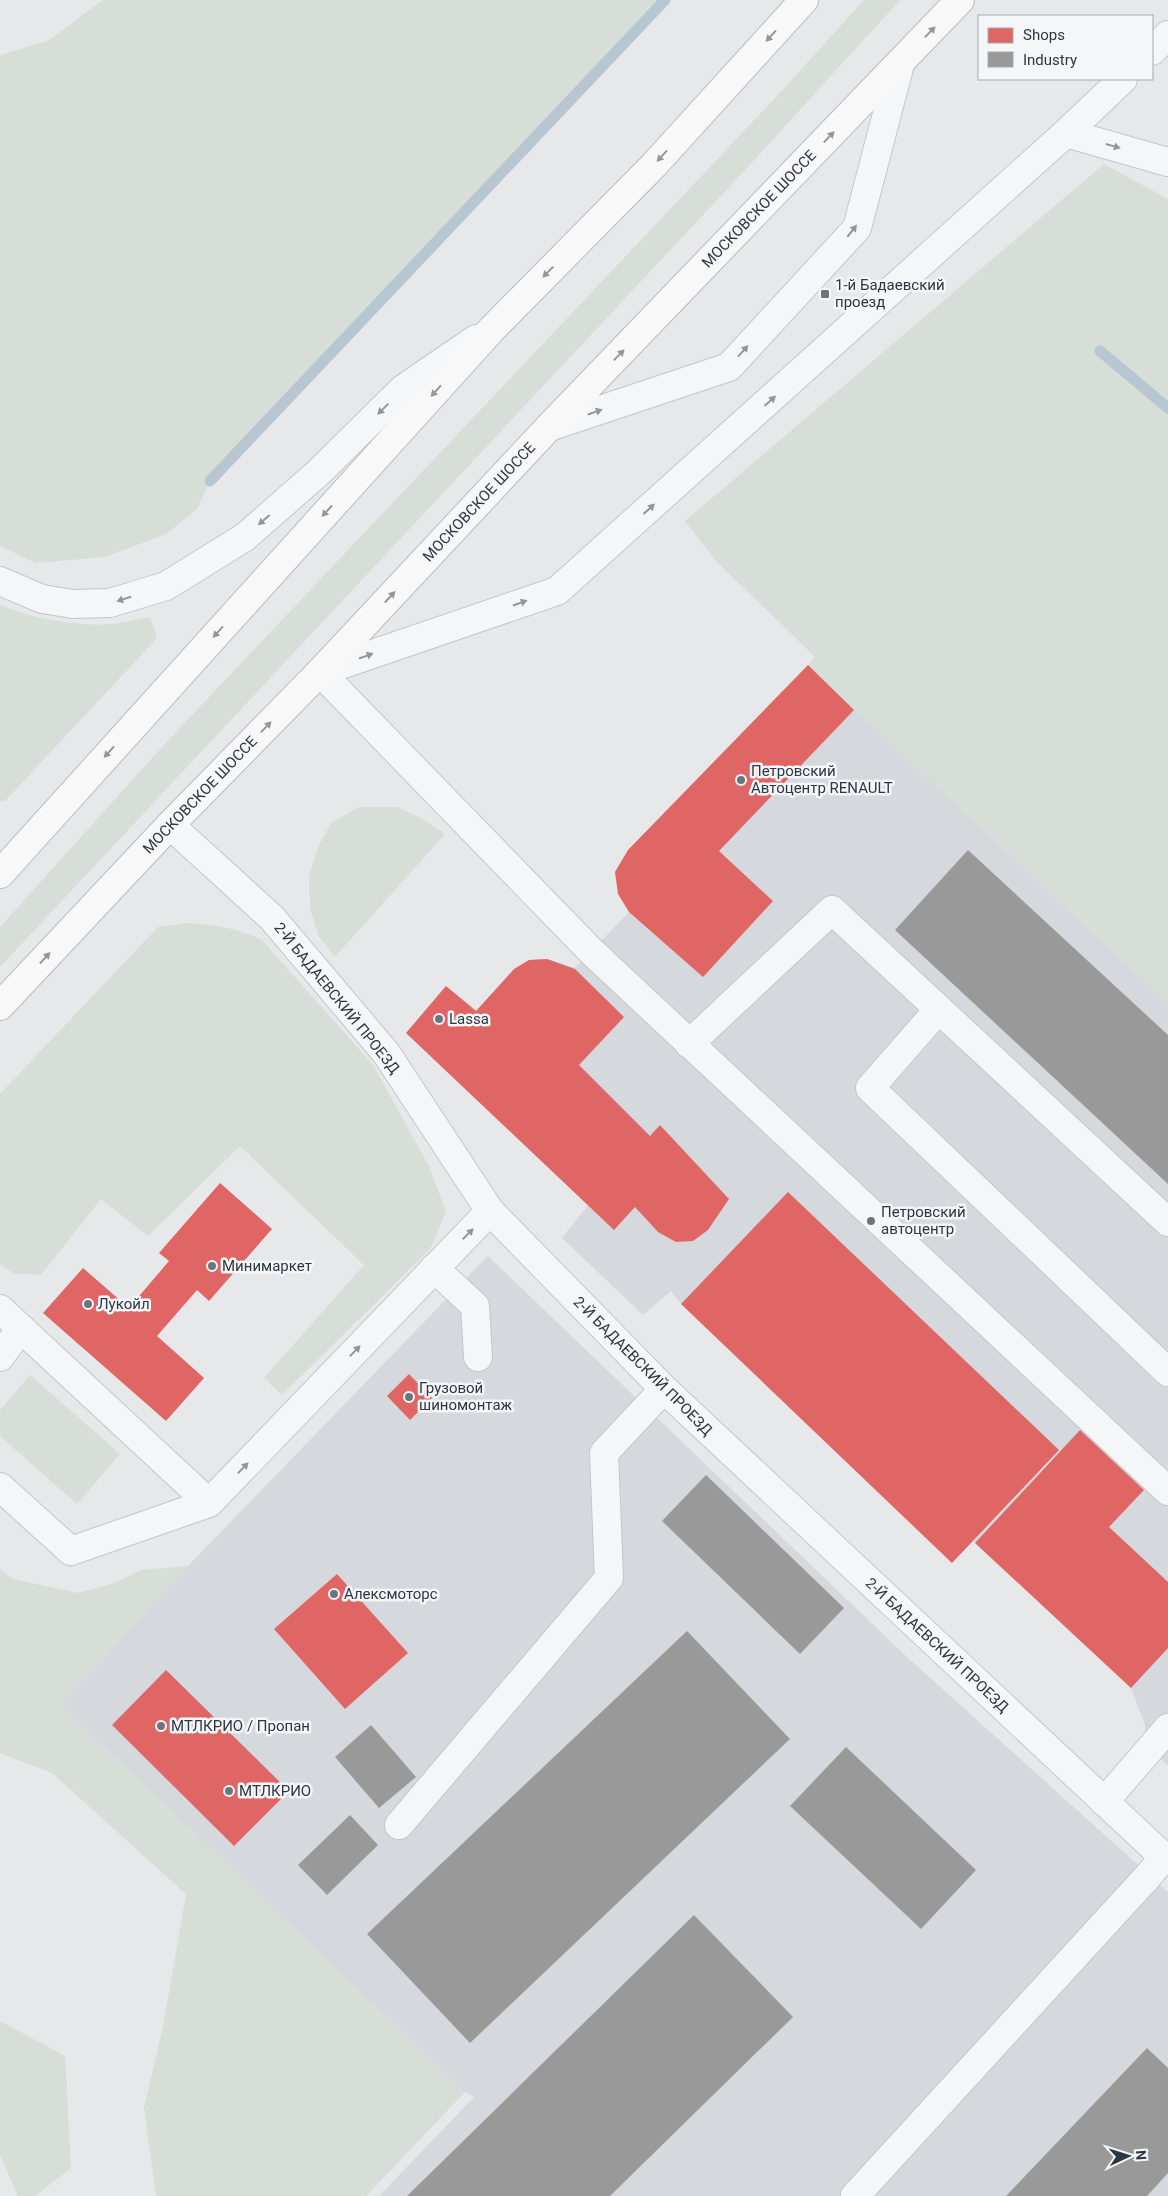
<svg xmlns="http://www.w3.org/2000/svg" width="1168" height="2196" font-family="Roboto,sans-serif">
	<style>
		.built { fill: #d5d8dd }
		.green { fill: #d7ddd7 }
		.shops { fill: #e06666 }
		.industry { fill: #999 }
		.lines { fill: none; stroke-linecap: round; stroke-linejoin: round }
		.stream { stroke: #b8c6d2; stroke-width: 11 }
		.minor-casing { stroke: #c4c6c8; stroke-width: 30 }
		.highway-casing { stroke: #b9bbbe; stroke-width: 30 }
		.minor { stroke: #f5f6f7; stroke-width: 28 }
		.highway { stroke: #f8f8f8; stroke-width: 28 }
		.oneway { fill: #93979d }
		.oneway2 { fill: #92969c }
		.poi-dot { fill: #6e747d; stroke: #f4f6f8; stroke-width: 2 }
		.labels { text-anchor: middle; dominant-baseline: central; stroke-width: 5; stroke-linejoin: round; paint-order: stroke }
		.street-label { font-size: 15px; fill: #2e3642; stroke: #f4f6f8 }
		.poi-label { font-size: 15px; fill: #2e3642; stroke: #f4f6f8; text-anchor: start }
	</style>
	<rect width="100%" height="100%" fill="#e6e8ea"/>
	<path class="built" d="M 808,665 L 1168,1003 L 1168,1766 L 1146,1743 L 1145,1725 L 1131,1688 L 973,1541 L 952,1563 L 681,1304 L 671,1291 L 643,1315 L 562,1238 L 588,1205 L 406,1033 L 446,986 L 477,1011 L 514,969 L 529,960 L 547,959 L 575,968 L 629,912 L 618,894 L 615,872 L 628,850 Z
		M 488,1256 L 907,1657 L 1168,1892 L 1168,2196 L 379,2196 L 474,2097 L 465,2092 L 60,1705 L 188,1566 Z"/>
	<path class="green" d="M 103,0 L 665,0 L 210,481 L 197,509 L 166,534 L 105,557 L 36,563 L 0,546 L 0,55 L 48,41 Z
		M 864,0 L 900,0 L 746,169 L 0,967 L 0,927 L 162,747 L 778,95 Z
		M 1104,164 L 1168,199 L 1168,1003 L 808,665 L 815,657 L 716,561 L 685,521 Z
		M 0,605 C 31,618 78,627 111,624 C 124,623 137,619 150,617 L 157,638 L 5,801 L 0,801 Z
		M 359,807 L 397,807 L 423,819 L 445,834 L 335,957 L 318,935 L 310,908 L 309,876 L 318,847 L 331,823 Z
		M 188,923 C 216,925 236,928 262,940 L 373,1065 L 429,1166 L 446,1212 L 430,1249 L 282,1395 L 264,1378 L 364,1265 L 240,1146 L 148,1236 L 101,1199 L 41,1275 L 13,1273 L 0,1264 L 0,1094 L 158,927 Z
		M 30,1375 L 120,1454 L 77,1504 L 0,1436 L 0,1410 Z
		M 188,1566 L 60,1705 L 465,2092 L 366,2196 L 156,2196 L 144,2108 L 164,2022 L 186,1894 L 52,1773 L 0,1753 L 0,1569 L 13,1579 L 78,1593 L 115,1583 L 141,1570 Z
		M 0,2021 L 65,2056 L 71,2168 L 35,2196 L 18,2196 L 0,2155 Z"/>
	<path class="shops" d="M 808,665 L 854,710 L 719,851 L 773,901 L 703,977 L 629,912 L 618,894 L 615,872 L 628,850 Z
		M 547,959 L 575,969 L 624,1017 L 579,1065 L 650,1136 L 660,1125 L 729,1199 L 708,1230 L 693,1241 L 676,1242 L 658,1232 L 635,1207 L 614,1230 L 406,1033 L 446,986 L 476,1011 L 514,969 L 529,960 Z
		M 220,1183 L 272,1229 L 209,1301 L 197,1290 L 157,1336 L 204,1378 L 166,1421 L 43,1313 L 83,1268 L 129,1308 L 169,1261 L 159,1253 Z
		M 788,1192 L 1059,1450 L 952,1563 L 681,1304 Z
		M 409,1374 L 432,1398 L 410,1420 L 387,1396 Z
		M 1080,1430 L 1144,1490 L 1109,1527 L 1168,1582 L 1168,1648 L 1131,1688 L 975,1543 Z
		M 337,1574 L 408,1653 L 345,1709 L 274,1629 Z
		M 166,1670 L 289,1791 L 234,1846 L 112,1725 Z"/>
	<path class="industry" d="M 968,850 L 1168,1035 L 1168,1184 L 895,930 Z
		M 706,1475 L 844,1608 L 800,1654 L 662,1521 Z
		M 687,1631 L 790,1739 L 470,2043 L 367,1934 Z
		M 371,1725 L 416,1777 L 379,1808 L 335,1757 Z
		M 846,1747 L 976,1870 L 921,1929 L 790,1806 Z
		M 350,1815 L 378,1845 L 327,1895 L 298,1865 Z
		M 694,1915 L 793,2017 L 610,2196 L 407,2196 Z
		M 1147,2048 L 1168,2068 L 1168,2173 L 1147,2196 L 1006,2196 Z"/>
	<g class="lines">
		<path class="stream" d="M 1100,351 L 1168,408
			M 210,481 L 665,0"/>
		<defs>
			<path id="minor" d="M 1152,51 L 1168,35
				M 1123,79 L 1066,133 L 557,591 L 320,672 L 591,951 L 1168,1491
				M 1066,133 L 1168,162
				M 549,427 L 729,367 L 857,228 L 900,64
				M 0,581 L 42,599 L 73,604 L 110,603 L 166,586 L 245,537 L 319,472 L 403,389 L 476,339
				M 170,825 L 272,918 L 386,1053 L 490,1211 L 664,1389 L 1168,1861
				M 939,1009 L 870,1088 L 1168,1372
				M 689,1044 L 832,910 L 1168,1222
				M 434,1268 L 475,1306 L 478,1357
				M 0,1309 L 209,1503
				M 0,1357 L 21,1328
				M 0,1487 L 71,1551 L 209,1503 L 490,1211
				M 1104,1802 L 1168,1728
				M 399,1825 L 609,1578 L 604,1453 L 664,1389
				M 855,2196 L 1149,1875 L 1164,1857"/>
			<path id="highway" d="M 0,874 L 492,329 L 654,165 L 804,0
				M 0,1006 L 170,825 L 320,672 L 549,427 L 960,0"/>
		</defs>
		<use href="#minor" class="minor-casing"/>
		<use href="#highway" class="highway-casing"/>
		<use href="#minor" class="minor"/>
		<use href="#highway" class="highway"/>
	</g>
	<defs><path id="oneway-solid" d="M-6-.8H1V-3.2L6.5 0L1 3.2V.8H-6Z" transform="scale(1.25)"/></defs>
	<g class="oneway">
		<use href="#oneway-solid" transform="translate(930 32) rotate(-46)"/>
		<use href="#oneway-solid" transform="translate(771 36) rotate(132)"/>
		<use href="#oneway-solid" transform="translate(829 137) rotate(-46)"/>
		<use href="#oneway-solid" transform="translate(662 156) rotate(132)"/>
		<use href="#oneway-solid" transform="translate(548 272) rotate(135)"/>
		<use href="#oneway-solid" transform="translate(619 355) rotate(-46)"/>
		<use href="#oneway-solid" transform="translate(436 391) rotate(132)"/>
		<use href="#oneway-solid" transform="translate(327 511) rotate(132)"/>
		<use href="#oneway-solid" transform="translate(390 597) rotate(-47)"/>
		<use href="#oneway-solid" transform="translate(218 632) rotate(132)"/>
		<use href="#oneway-solid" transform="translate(266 727) rotate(-46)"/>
		<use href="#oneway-solid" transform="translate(109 752) rotate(132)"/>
		<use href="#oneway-solid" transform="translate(45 958) rotate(-47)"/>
	</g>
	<g class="oneway2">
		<use href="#oneway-solid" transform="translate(1113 146) rotate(16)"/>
		<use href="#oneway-solid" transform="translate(852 231) rotate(-52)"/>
		<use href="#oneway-solid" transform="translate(743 351) rotate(-48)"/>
		<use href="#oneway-solid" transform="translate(770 401) rotate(-42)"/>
		<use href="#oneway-solid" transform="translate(383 409) rotate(135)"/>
		<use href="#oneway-solid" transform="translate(595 412) rotate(-19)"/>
		<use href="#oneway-solid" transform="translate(649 509) rotate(-42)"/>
		<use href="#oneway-solid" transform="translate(264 520) rotate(139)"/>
		<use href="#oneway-solid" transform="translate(124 599) rotate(163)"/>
		<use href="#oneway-solid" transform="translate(520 603) rotate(-19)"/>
		<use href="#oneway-solid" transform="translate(366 656) rotate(-19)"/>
		<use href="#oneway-solid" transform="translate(468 1234) rotate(-45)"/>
		<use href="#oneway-solid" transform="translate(355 1351) rotate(-46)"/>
		<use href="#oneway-solid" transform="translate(243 1468) rotate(-46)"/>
	</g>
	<g class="poi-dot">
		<rect x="820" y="289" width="10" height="10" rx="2.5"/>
		<circle cx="741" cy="780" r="5"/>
		<circle cx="439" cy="1019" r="5"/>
		<circle cx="871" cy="1221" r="5"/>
		<circle cx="212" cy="1266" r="5"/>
		<circle cx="88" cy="1304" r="5"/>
		<circle cx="409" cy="1397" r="5"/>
		<circle cx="334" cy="1594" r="5"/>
		<circle cx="161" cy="1726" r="5"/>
		<circle cx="229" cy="1791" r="5"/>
	</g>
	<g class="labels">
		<g class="street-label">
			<text transform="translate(759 209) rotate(-46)">МОСКОВСКОЕ ШОССЕ</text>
			<text transform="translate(479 502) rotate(-47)">МОСКОВСКОЕ ШОССЕ</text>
			<text transform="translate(200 795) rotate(-46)">МОСКОВСКОЕ ШОССЕ</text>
			<text transform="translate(337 998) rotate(51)">2-Й БАДАЕВСКИЙ ПРОЕЗД</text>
			<text transform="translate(643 1366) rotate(45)">2-Й БАДАЕВСКИЙ ПРОЕЗД</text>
			<text transform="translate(937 1645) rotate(43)">2-Й БАДАЕВСКИЙ ПРОЕЗД</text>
		</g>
		<g class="poi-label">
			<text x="835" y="285">1-й Бадаевский<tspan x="835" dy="17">проезд</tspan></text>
			<text x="751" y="771">Петровский<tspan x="751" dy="17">Автоцентр RENAULT</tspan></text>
			<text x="449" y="1019">Lassa</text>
			<text x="881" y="1212">Петровский<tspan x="881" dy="17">автоцентр</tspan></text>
			<text x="222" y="1266">Минимаркет</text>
			<text x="98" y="1304">Лукойл</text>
			<text x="419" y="1388">Грузовой<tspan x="419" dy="17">шиномонтаж</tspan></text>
			<text x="344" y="1594">Алексмоторс</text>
			<text x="171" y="1726">МТЛКРИО / Пропан</text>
			<text x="239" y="1791">МТЛКРИО</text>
		</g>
	</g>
	<rect x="978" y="15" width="175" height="65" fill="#f4f6f8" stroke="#a5a9af"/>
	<rect x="988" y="28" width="25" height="15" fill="#e06666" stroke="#a5a9af"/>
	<text x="1023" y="40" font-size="15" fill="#2e3642">Shops</text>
	<rect x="988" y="52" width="25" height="15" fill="#999999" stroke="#a5a9af"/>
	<text x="1023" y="65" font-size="15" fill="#2e3642">Industry</text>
	<g transform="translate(1128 2156) rotate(86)" stroke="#f4f6f8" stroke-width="4" paint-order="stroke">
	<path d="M0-4L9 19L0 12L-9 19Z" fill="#2e3642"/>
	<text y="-8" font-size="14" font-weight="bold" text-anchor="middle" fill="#2e3642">N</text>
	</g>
</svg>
